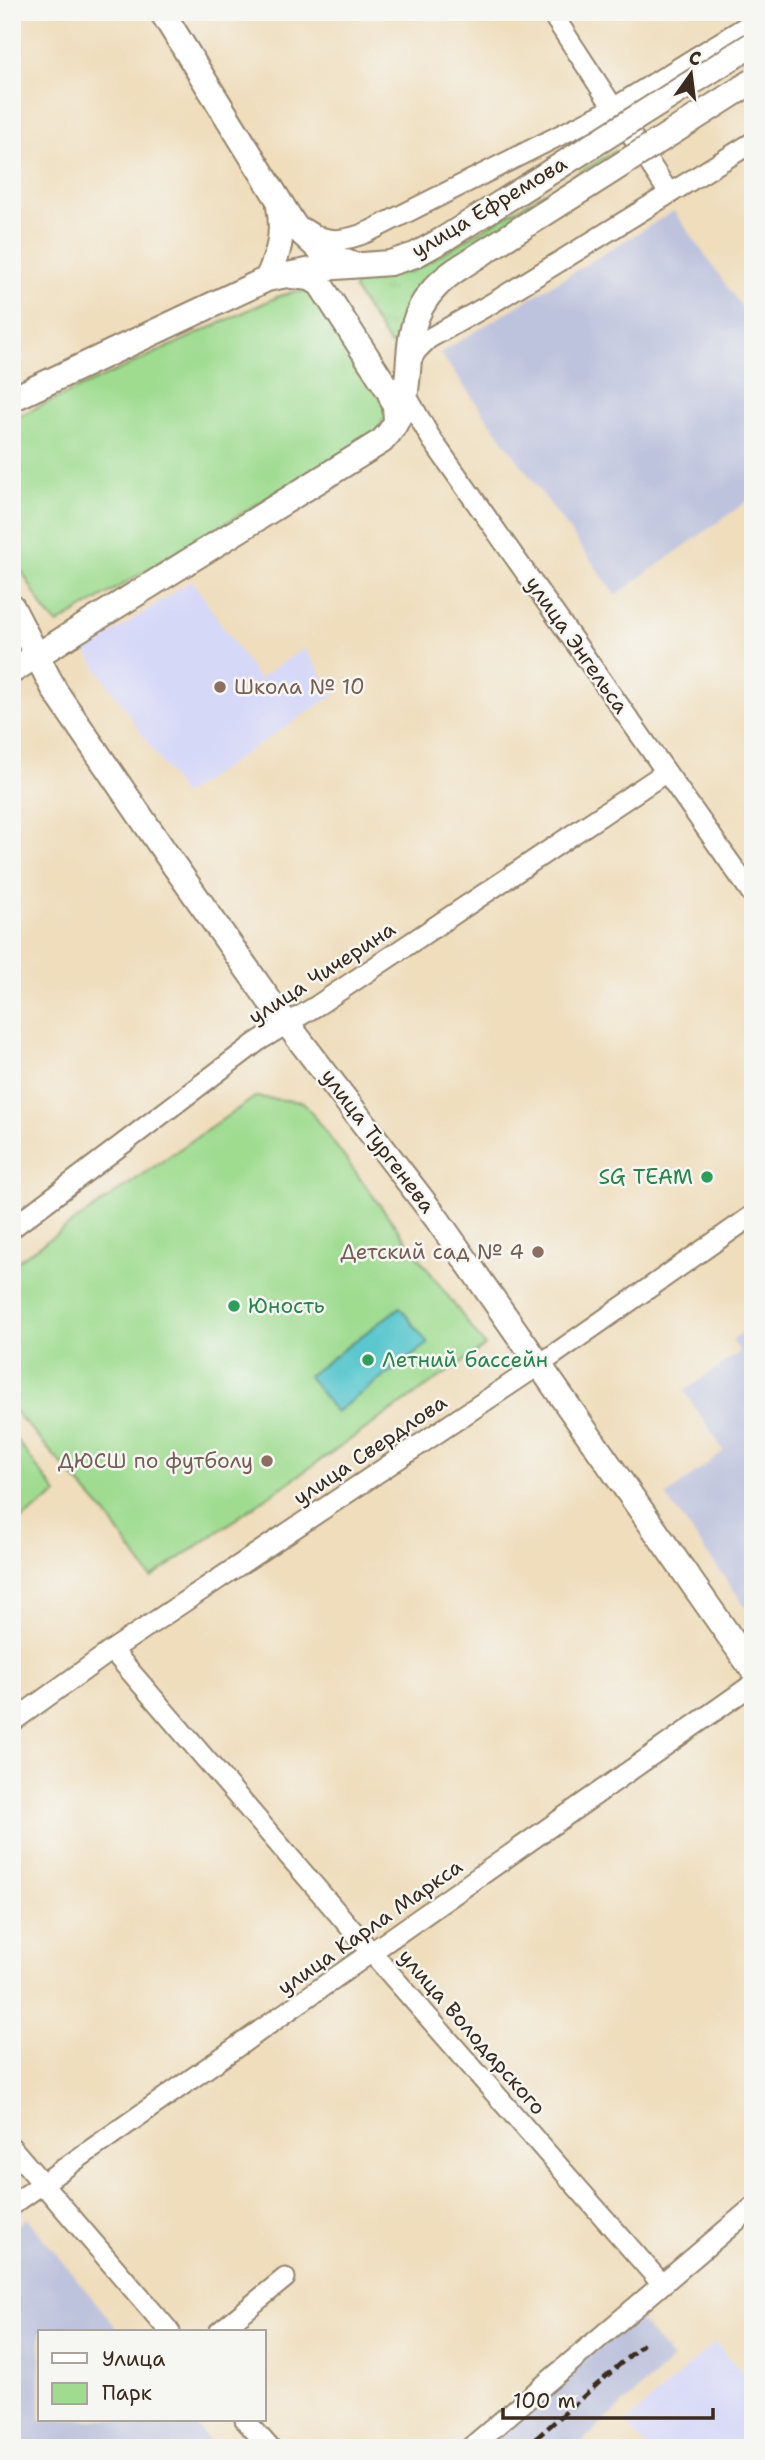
<svg xmlns="http://www.w3.org/2000/svg" width="765" height="2460" font-family="'Shantell Sans',sans-serif">
	<style>
		.built { fill: #d6d8f8 }
		.industrial { fill: #bec3dd }
		.grass { fill: url(#grass-tufts); stroke: #6d8357; stroke-width: 2 }
		.park { fill: #9fdc90; stroke: #6d8357; stroke-width: 2 }
		.water { fill: #5ac7ce; stroke: #4a7876; stroke-width: 2 }
		.lines { fill: none; stroke-linecap: round; stroke-linejoin: round }
		.minor-casing { stroke: #95846c; stroke-width: 23 }
		.major-casing { stroke: #95846c; stroke-width: 28 }
		.minor { stroke: #fff; stroke-width: 19 }
		.major { stroke: #fff; stroke-width: 24 }
		.rail { stroke: #3b2a1e; stroke-width: 4.5; stroke-dasharray: 10 5; stroke-linecap: butt }
		.major-bridge-casing { stroke: #95846c; stroke-width: 28; stroke-linecap: butt }
		.major-bridge { stroke: #fff; stroke-width: 24 }
		.education-dot { fill: #8d6e63; stroke: #f6f6f2; stroke-width: 2.5 }
		.leisure-dot { fill: #2e9e5b; stroke: #f6f6f2; stroke-width: 2.5 }
		.labels { text-anchor: middle; dominant-baseline: central; stroke-width: 5; stroke-linejoin: round; paint-order: stroke }
		.street-label { font-size: 21px; fill: #3b2a1e; stroke: #f6f6f2 }
		.education-label { font-size: 21px; fill: #785e54; stroke: #f6f6f2; text-anchor: end }
		.leisure-label { font-size: 21px; fill: #27864d; stroke: #f6f6f2; text-anchor: start }
	</style>
	<defs>
		<pattern id="grass-tufts" width="24" height="20" patternUnits="userSpaceOnUse" patternTransform="scale(1.75)"><rect width="24" height="20" fill="#9fdc90"/><path d="M3 7l-1-3M5 7V3M7 7l1-3M15 17l-1-3M17 17v-4M19 17l1-3" fill="none" stroke="#8abd7c"/></pattern>
	</defs>
	<rect width="100%" height="100%" fill="#f6f6f2"/>
	<filter id="ink" filterUnits="userSpaceOnUse"><feTurbulence type="fractalNoise" baseFrequency=".0143" numOctaves="2"/><feDisplacementMap in="SourceGraphic" scale="14" xChannelSelector="R" yChannelSelector="G"/><feConvolveMatrix kernelMatrix="1 2 1 2 8 2 1 2 1" color-interpolation-filters="sRGB"/></filter>
	<filter id="wash" filterUnits="userSpaceOnUse"><feTurbulence type="fractalNoise" baseFrequency=".00686" numOctaves="4" result="noise"/><feDisplacementMap in="SourceGraphic" scale="28" xChannelSelector="R" yChannelSelector="G"/><feGaussianBlur stdDeviation="1.57" result="paint"/><feColorMatrix in="noise" values="0 0 0 0 0 0 0 0 0 0 0 0 0 0 0 0 0 1.4 0 .05"/><feComposite in="paint" operator="in"/></filter>
	<g filter="url(#wash)">
		<rect width="100%" height="100%" fill="#efddbb"/>
		<path class="built" d="M 192,580 L 258,679 L 304,648 L 335,694 L 183,795 L 86,651 Z
			M 715,2342 L 753,2385 L 753,2448 L 647,2448 L 626,2423 Z"/>
		<path class="industrial" d="M 674,211 L 753,323 L 753,497 L 616,595 L 440,353 Z
			M 753,1324 L 753,1617 L 666,1496 L 724,1451 L 684,1391 L 740,1352 L 732,1340 Z
			M 27,2218 L 120,2332 L 40,2332 L 40,2420 L 192,2420 L 215,2448 L 12,2448 L 12,2230 Z
			M 634,2314 L 673,2359 L 575,2448 L 480,2448 Z"/>
		<path class="grass" d="M 615,151 L 620,158 L 427,278 L 409,306 L 397,344 L 390,345 L 354,289 L 358,279 L 385,277 L 414,270 Z"/>
		<path class="park" d="M 296,291 L 312,292 L 389,407 L 378,432 L 57,624 L 45,611 L 12,554 L 12,419 L 277,297 Z
			M 255,1097 L 303,1102 L 485,1346 L 151,1578 L 106,1514 L 12,1408 L 12,1265 Z
			M 12,1434 L 57,1494 L 12,1526 Z"/>
		<path class="water" d="M 400,1307 L 428,1344 L 336,1412 L 308,1376 Z"/>
	</g>
	<g filter="url(#ink)">
		<g class="lines">
			<defs>
				<path id="minor" d="M 551,12 L 669,193
					M 303,228 C 326,244 345,242 370,231 L 612,109 L 753,22
					M 409,363 L 417,350 L 428,339 L 494,302 L 753,142
					M 405,393 L 432,440 L 753,895
					M 12,1228 L 257,1042 L 318,1005 L 666,772
					M 112,1650 L 372,1953 L 661,2283
					M 12,1722 L 112,1650 L 539,1365 L 753,1215
					M 12,2148 L 170,2332
					M 12,2205 L 753,1684
					M 219,2332 L 285,2278
					M 245,2420 L 270,2448
					M 470,2448 L 753,2207"/>
				<path id="major" d="M 162,12 L 296,228 L 322,252 L 351,264
					M 292,276 L 310,278 L 320,284 L 389,391 L 395,406 L 396,420
					M 267,279 C 279,254 284,234 279,206
					M 12,399 L 267,279 L 322,268 L 390,263 L 415,255 L 444,239
					M 12,607 L 55,691 L 171,861 L 269,1000 L 437,1219 L 753,1670
					M 12,671 L 382,441 C 435,388 375,320 462,266"/>
			</defs>
			<use href="#minor" class="minor-casing"/>
			<use href="#major" class="major-casing"/>
			<use href="#minor" class="minor"/>
			<use href="#major" class="major"/>
			<path class="rail" d="M 525,2448 L 643,2344"/>
			<defs>
				<path id="major-bridge" d="M 444,239 L 753,44
					M 462,266 L 753,81"/>
			</defs>
			<use href="#major-bridge" class="major-bridge-casing"/>
			<use href="#major-bridge" class="major-bridge"/>
		</g>
	</g>
	<g class="education-dot">
		<circle cx="220" cy="687" r="7"/>
		<circle cx="538" cy="1252" r="7"/>
		<circle cx="267" cy="1461" r="7"/>
	</g>
	<g class="leisure-dot">
		<circle cx="707" cy="1177" r="7"/>
		<circle cx="234" cy="1306" r="7"/>
		<circle cx="368" cy="1360" r="7"/>
	</g>
	<g class="labels">
		<g class="street-label">
			<text transform="translate(489 207) rotate(-31)">улица Ефремова</text>
			<text transform="translate(577 645) rotate(55)">улица Энгельса</text>
			<text transform="translate(322 973) rotate(-33)">улица Чичерина</text>
			<text transform="translate(378 1141) rotate(53)">улица Тургенева</text>
			<text transform="translate(370 1450) rotate(-34)">улица Свердлова</text>
			<text transform="translate(370 1927) rotate(-35)">улица Карла Маркса</text>
			<text transform="translate(472 2032) rotate(49)">улица Володарского</text>
		</g>
		<g class="education-label">
			<text x="234" y="687" text-anchor="start">Школа № 10</text>
			<text x="524" y="1252">Детский сад № 4</text>
			<text x="253" y="1461">ДЮСШ по футболу</text>
		</g>
		<g class="leisure-label">
			<text x="693" y="1177" text-anchor="end">SG TEAM</text>
			<text x="248" y="1306">Юность</text>
			<text x="382" y="1360">Летний бассейн</text>
		</g>
	</g>
	<rect width="765" height="2460" fill="none" stroke="#f6f6f2" stroke-width="42"/>
	<rect x="38" y="2330" width="228" height="91" fill="#f6f6f2" stroke="#aba49d" stroke-width="2"/>
	<rect x="52" y="2353" width="35" height="10" fill="#ffffff" stroke="#aba49d" stroke-width="2"/>
	<text x="102" y="2366" font-size="21" fill="#3b2a1e">Улица</text>
	<rect x="52" y="2383" width="35" height="21" fill="#9fdc90" stroke="#aba49d" stroke-width="2"/>
	<text x="102" y="2400" font-size="21" fill="#3b2a1e">Парк</text>
	<g transform="translate(691 74) rotate(14)" stroke="#f6f6f2" stroke-width="5" paint-order="stroke">
	<path d="M0-5L12 26L0 18L-12 26Z" fill="#3b2a1e"/>
	<text y="-10" font-size="19" font-weight="bold" text-anchor="middle" fill="#3b2a1e">С</text>
	</g>
	<path d="M503 2408v10h210v-10" fill="none" stroke="#3b2a1e" stroke-width="3.5"/>
	<text x="513" y="2408" font-size="21" fill="#3b2a1e" stroke="#f6f6f2" stroke-width="5" paint-order="stroke">100 m</text>
</svg>
